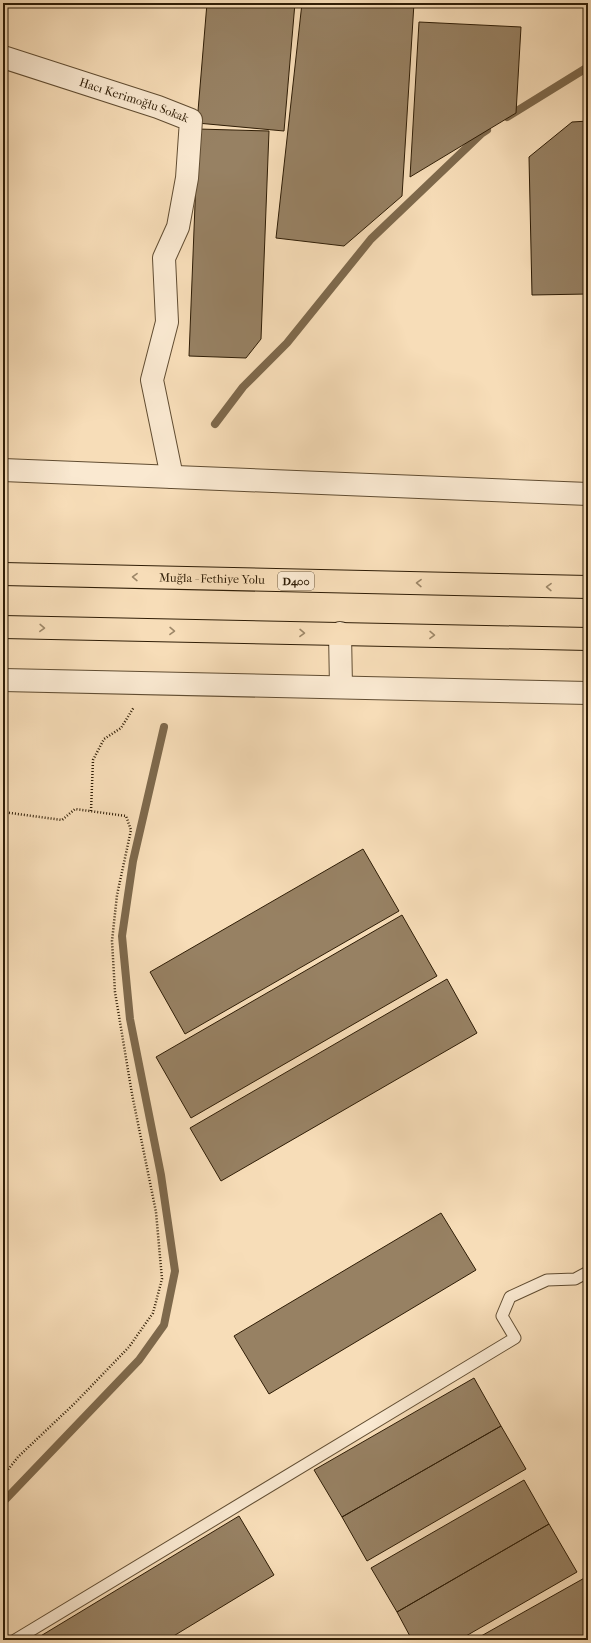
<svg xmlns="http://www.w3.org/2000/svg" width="591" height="1643" font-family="'IM FELL French Canon',serif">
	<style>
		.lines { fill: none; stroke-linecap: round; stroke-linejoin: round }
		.stream { stroke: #7e694c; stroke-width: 8 }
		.building { fill: #978163; stroke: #2f1d06 }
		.lane-casing { stroke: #614d32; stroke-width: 13 }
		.street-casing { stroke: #614d32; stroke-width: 24 }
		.highway-casing { stroke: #2f1d06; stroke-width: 24 }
		.path { stroke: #2f1d06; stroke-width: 2.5; stroke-dasharray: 1 2; stroke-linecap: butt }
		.lane { stroke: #fae9d1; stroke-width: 11 }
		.street { stroke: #fae9d1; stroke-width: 22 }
		.highway { stroke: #f7ddb8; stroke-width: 22 }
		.oneway { stroke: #9d8768 }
		.labels { text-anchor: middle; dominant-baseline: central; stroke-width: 3; stroke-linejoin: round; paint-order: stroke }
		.shield { fill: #fae9d1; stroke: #6c5a43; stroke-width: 1 }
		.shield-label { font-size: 11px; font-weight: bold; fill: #2f1d06 }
		.street-label { font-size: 12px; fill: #2f1d06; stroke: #fae9d1 }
	</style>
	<rect width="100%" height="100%" fill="#f7ddb8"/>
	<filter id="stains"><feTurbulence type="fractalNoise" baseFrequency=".005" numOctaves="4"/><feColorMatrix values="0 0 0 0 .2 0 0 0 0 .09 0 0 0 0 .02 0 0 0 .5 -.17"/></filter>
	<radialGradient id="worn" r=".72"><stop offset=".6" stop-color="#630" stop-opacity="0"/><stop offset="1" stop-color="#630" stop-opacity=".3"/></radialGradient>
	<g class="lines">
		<path class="stream" d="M 507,117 L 588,67
			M 215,424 L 243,387 L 287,343 L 371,239 L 481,134 L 487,130
			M 3,1502 L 139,1360 L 164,1325 L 175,1271 L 161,1175 L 130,1019 L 122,936 L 133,861 L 164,727"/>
	</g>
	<path class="building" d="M 207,3 L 295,3 L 284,131 L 197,123 Z
		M 302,3 L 414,3 L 402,196 L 344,246 L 276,238 Z
		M 419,22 L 521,27 L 516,113 L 410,177 Z
		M 588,121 L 588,294 L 532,295 L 529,157 L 572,122 Z
		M 198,129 L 269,131 L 261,339 L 246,358 L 189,356 Z
		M 363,849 L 399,911 L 185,1034 L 150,972 Z
		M 402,915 L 437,976 L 191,1118 L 156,1057 Z
		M 447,979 L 477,1033 L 221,1181 L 190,1128 Z
		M 441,1213 L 476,1270 L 269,1394 L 234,1336 Z
		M 474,1378 L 501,1426 L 342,1517 L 314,1470 Z
		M 501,1426 L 526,1469 L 367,1561 L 342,1517 Z
		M 524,1480 L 549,1524 L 397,1612 L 371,1568 Z
		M 239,1516 L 274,1575 L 167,1640 L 34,1640 Z
		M 549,1524 L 577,1572 L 459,1640 L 412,1640 L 397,1612 Z
		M 588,1576 L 588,1640 L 474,1640 Z"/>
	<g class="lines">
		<defs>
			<path id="lane" d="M 15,1640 L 515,1338 L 502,1316 L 510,1297 L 547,1280 L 575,1279 L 588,1272"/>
			<g id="street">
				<path id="s1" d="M 3,57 L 158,107 L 191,120 L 187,178 L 178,227 L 164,258 L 167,322 L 152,380 L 172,477"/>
				<path d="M 3,470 L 588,494"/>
				<path d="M 340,633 L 341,687"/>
				<path d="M 3,680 L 588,693"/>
			</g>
			<g id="highway">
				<path id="s2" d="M 3,574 L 588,587"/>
				<path d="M 3,627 L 588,639"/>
			</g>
		</defs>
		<use href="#lane" class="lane-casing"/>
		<use href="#street" class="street-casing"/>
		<use href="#highway" class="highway-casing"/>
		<path class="path" d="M 91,811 L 93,760 L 104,739 L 121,728 L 134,707
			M 3,812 L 62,820 L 75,809 L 126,816 L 131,830 L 117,895 L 112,941 L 115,992 L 132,1094 L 156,1212 L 162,1279 L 153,1313 L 129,1347 L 75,1403 L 18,1457 L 3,1476"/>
		<use href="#lane" class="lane"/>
		<use href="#street" class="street"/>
		<use href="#highway" class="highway"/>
	</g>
	<defs><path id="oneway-chevron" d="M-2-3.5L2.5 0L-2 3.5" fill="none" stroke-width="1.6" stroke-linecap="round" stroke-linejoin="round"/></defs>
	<g class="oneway">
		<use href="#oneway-chevron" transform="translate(135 577) rotate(-179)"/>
		<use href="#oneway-chevron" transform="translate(419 583) rotate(-179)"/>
		<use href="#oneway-chevron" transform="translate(549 587) rotate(-179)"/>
		<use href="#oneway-chevron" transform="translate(42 628) rotate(2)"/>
		<use href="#oneway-chevron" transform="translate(172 631) rotate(1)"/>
		<use href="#oneway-chevron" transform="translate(302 633) rotate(1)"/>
		<use href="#oneway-chevron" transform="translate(432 635) rotate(1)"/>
	</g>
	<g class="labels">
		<rect class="shield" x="278" y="572" width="36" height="18" rx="3"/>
		<g class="shield-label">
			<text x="296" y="581">D400</text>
		</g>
		<g class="street-label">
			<text stroke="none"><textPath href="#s1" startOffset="138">Hacı Kerimoğlu Sokak</textPath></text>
			<text stroke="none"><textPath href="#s2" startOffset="209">Muğla - Fethiye Yolu</textPath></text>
		</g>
	</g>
	<rect width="591" height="1643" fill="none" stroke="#f7ddb8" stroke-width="16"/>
	<rect x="4" y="4" width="583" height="1635" fill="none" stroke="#2f1d06" stroke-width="2"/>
	<rect x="8" y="8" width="575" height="1627" fill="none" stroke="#2f1d06"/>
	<rect width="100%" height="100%" filter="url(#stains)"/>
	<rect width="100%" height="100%" fill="url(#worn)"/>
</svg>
